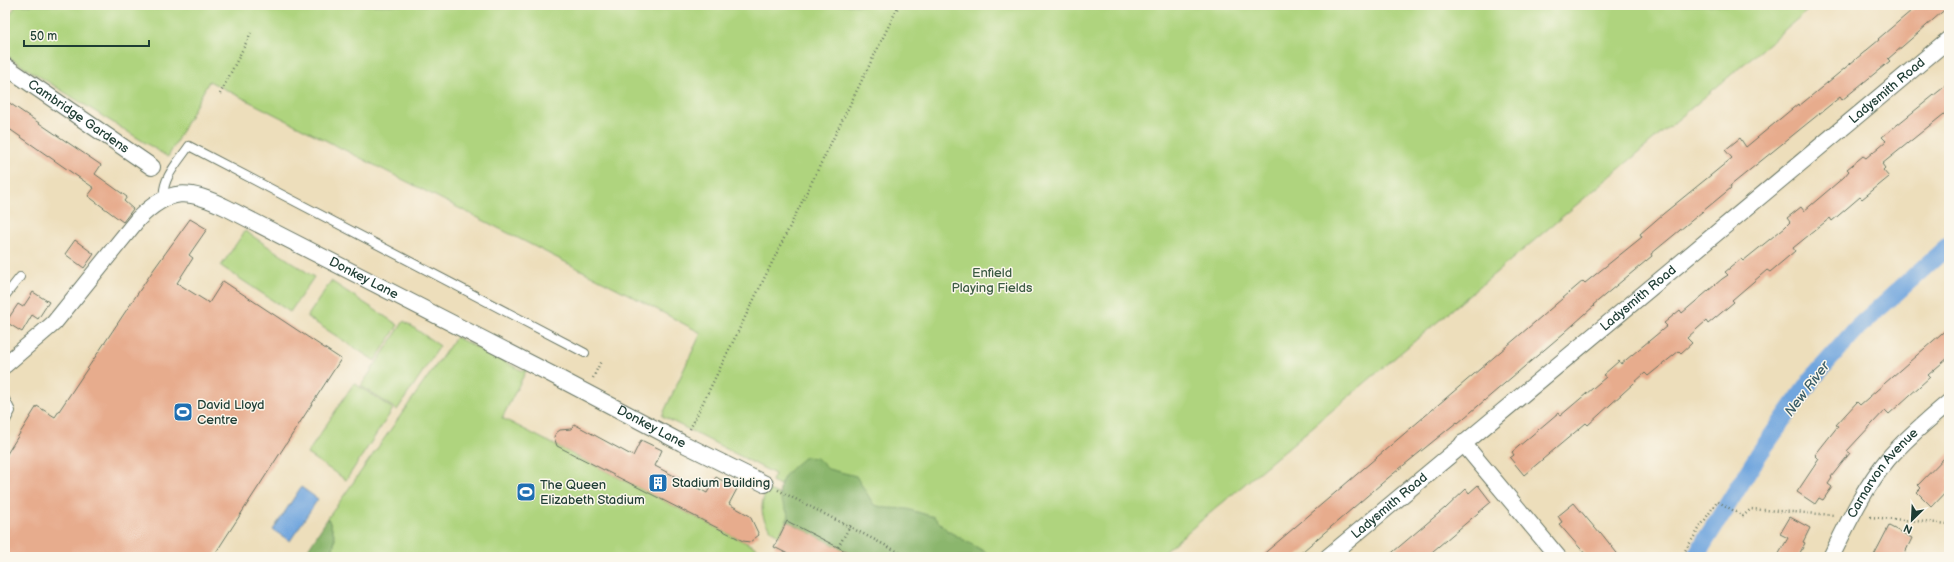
<svg xmlns="http://www.w3.org/2000/svg" width="1954" height="562" font-family="'Balsamiq Sans',sans-serif">
	<style>
		.green { fill: #afd47e; stroke: #678859 }
		.forest { fill: #8bb66d; stroke: #557a50 }
		.water { fill: #71a6de; stroke: #487289 }
		.lines { fill: none; stroke-linecap: round; stroke-linejoin: round }
		.canal { stroke: #71a6de; stroke-width: 18 }
		.building { fill: #e7ac8d }
		.lane-casing { stroke: #677563; stroke-width: 10 }
		.street-casing { stroke: #677563; stroke-width: 18 }
		.path { stroke: #677563; stroke-width: 2.5; stroke-dasharray: 1 3; stroke-linecap: butt }
		.lane { stroke: #fff; stroke-width: 8 }
		.street { stroke: #fff; stroke-width: 16 }
		.labels { text-anchor: middle; dominant-baseline: central; stroke-width: 3; stroke-linejoin: round; paint-order: stroke }
		.street-label { font-size: 13px; fill: #1f3d34; stroke: #fbf7ec }
		.park-label { font-size: 13px; fill: #3c5b43; stroke: #fbf7ec }
		.poi-label { font-size: 13px; fill: #1f3d34; stroke: #fbf7ec; text-anchor: start }
		.water-label { font-size: 14px; font-style: italic; fill: #385c67; stroke: #fbf7ec }
	</style>
	<rect width="100%" height="100%" fill="#fbf7ec"/>
	<filter id="ink" filterUnits="userSpaceOnUse"><feTurbulence type="fractalNoise" baseFrequency=".025" numOctaves="2"/><feDisplacementMap in="SourceGraphic" scale="8" xChannelSelector="R" yChannelSelector="G"/><feConvolveMatrix kernelMatrix="1 2 1 2 8 2 1 2 1" color-interpolation-filters="sRGB"/></filter>
	<filter id="wash" filterUnits="userSpaceOnUse"><feTurbulence type="fractalNoise" baseFrequency=".012" numOctaves="4" result="noise"/><feDisplacementMap in="SourceGraphic" scale="16" xChannelSelector="R" yChannelSelector="G"/><feGaussianBlur stdDeviation="0.9" result="paint"/><feColorMatrix in="noise" values="0 0 0 0 0 0 0 0 0 0 0 0 0 0 0 0 0 1.4 0 .05"/><feComposite in="paint" operator="in"/></filter>
	<g filter="url(#wash)">
		<rect width="100%" height="100%" fill="#eddebb"/>
		<path class="green" d="M 16,5 L 1814,5 L 1158,557 L 917,557 L 772,481 L 775,474 L 662,416 L 701,333 L 628,294 L 209,81 L 168,157 L 5,55 L 5,24 Z
			M 245,231 L 314,277 L 290,312 L 221,266 Z
			M 331,281 L 398,325 L 375,361 L 307,317 Z
			M 404,321 L 440,346 L 397,410 L 361,386 Z
			M 456,337 L 523,371 L 527,369 L 502,418 L 774,557 L 332,557 L 335,537 L 328,518 Z
			M 354,383 L 393,409 L 346,480 L 307,454 Z
			M 767,489 L 780,495 L 789,516 L 779,536 C 761,524 758,508 767,489 Z"/>
		<path class="forest" d="M 805,457 L 817,458 L 828,469 L 856,476 L 874,505 L 886,508 L 907,509 L 934,517 L 948,531 L 994,557 L 857,557 L 787,521 L 789,516 C 787,510 781,502 780,495 C 777,478 794,466 805,457 Z
			M 328,518 L 335,537 L 332,557 L 303,557 Z"/>
		<path class="water" d="M 301,487 L 318,499 L 290,541 L 273,530 Z"/>
		<g class="lines">
			<path class="canal" d="M 1695,557 L 1759,454 L 1812,379 L 1858,327 L 1949,245"/>
		</g>
		<g id="blocks">
			<path class="building" d="M 1918,5 L 1949,6 L 1888,59 L 1890,61 L 1842,100 L 1840,97 L 1730,186 L 1731,188 L 1651,254 L 1652,256 L 1593,305 L 1594,306 L 1564,333 L 1458,423 L 1457,422 L 1388,478 L 1296,557 L 1260,557 L 1583,281 L 1585,283 L 1642,237 L 1640,234 L 1663,214 L 1732,158 L 1725,150 L 1740,138 L 1746,147 L 1798,104 L 1799,106 L 1879,40 L 1878,39 Z
				M 1949,83 L 1949,110 L 1882,164 L 1885,168 L 1883,170 L 1889,177 L 1862,199 L 1860,197 L 1832,221 L 1830,218 L 1793,248 L 1795,251 L 1770,272 L 1767,270 L 1732,300 L 1734,302 L 1708,324 L 1706,321 L 1687,338 L 1692,343 L 1681,353 L 1679,351 L 1648,376 L 1645,373 L 1588,425 L 1586,423 L 1524,475 L 1510,458 L 1514,455 L 1512,452 L 1558,413 L 1560,416 L 1606,377 L 1603,375 L 1619,361 L 1621,364 L 1661,331 L 1667,326 L 1664,323 L 1680,310 L 1682,313 L 1722,279 L 1728,275 L 1725,272 L 1741,259 L 1743,261 L 1785,227 L 1790,222 L 1787,218 L 1801,207 L 1804,211 L 1844,177 L 1849,171 L 1847,169 L 1863,156 L 1866,158 L 1886,141 L 1882,137 Z
				M 5,100 L 101,165 L 95,174 L 127,197 L 124,201 L 133,209 L 123,222 L 88,196 L 94,188 L 5,126 Z
				M 190,219 L 207,229 L 189,255 L 193,258 L 177,283 L 209,303 L 223,281 L 341,359 L 213,557 L 5,557 L 5,457 L 37,406 L 55,417 L 154,269 Z
				M 75,240 L 94,254 L 84,268 L 65,254 Z
				M 33,292 L 49,302 L 38,319 L 32,315 L 22,332 L 6,322 L 18,304 L 23,307 Z
				M 1949,327 L 1949,357 L 1928,375 L 1930,377 L 1889,414 L 1885,410 L 1847,451 L 1850,453 L 1831,477 L 1832,478 L 1828,484 L 1832,487 L 1823,500 L 1819,498 L 1815,504 L 1797,492 L 1819,459 L 1815,455 L 1838,426 L 1836,425 L 1857,402 L 1860,405 Z
				M 574,424 L 633,456 L 641,440 L 662,450 L 655,466 L 707,493 L 716,477 L 737,489 L 729,504 L 750,516 L 759,535 L 750,542 L 743,541 L 557,446 L 554,437 L 556,433 L 560,430 L 571,429 Z
				M 1949,453 L 1949,489 L 1932,507 L 1917,492 L 1921,488 L 1918,485 Z
				M 1478,485 L 1491,502 L 1426,557 L 1387,557 L 1445,508 L 1445,509 L 1466,489 L 1469,493 Z
				M 1574,503 L 1600,534 L 1601,533 L 1620,557 L 1588,557 L 1572,539 L 1559,524 L 1562,522 L 1558,516 Z
				M 1790,517 L 1810,528 L 1803,542 L 1805,543 L 1798,557 L 1777,557 L 1788,538 L 1780,534 Z
				M 787,521 L 857,557 L 794,557 L 774,547 Z
				M 1889,526 L 1912,538 L 1903,557 L 1873,557 Z"/>
		</g>
	</g>
	<g filter="url(#ink)">
		<use href="#blocks" fill-opacity="0" stroke="#677563" stroke-width="1"/>
		<g class="lines">
			<defs>
				<path id="lane" d="M 164,198 C 161,179 179,161 189,146 L 585,353
					M 5,296 L 20,277
					M 5,399 L 11,411 L 5,422"/>
				<g id="street">
					<path id="s1" d="M 5,66 L 152,167"/>
					<path id="s2" d="M 5,365 L 54,323 L 138,219 C 170,187 188,189 227,208 L 549,373 L 682,443 L 765,484"/>
					<path d="M 1463,443 L 1558,557"/>
					<path id="s3" d="M 1328,557 L 1949,39"/>
					<path id="s4" d="M 1831,557 C 1848,523 1864,488 1888,459 C 1906,438 1928,420 1949,402"/>
				</g>
			</defs>
			<use href="#lane" class="lane-casing"/>
			<use href="#street" class="street-casing"/>
			<path class="path" d="M 220,94 L 251,33
				M 593,378 L 601,361
				M 690,429 L 899,5
				M 778,490 L 908,557
				M 1870,517 L 1949,524
				M 838,547 L 852,523
				M 1681,557 L 1717,501 L 1743,516 L 1751,509 L 1834,515"/>
			<use href="#lane" class="lane"/>
			<use href="#street" class="street"/>
		</g>
	</g>
	<defs>
		<symbol id="stadium-square" viewBox="-11 -11 22 22"><rect x="-9" y="-9" width="18" height="18" rx="4" fill="#1f6fb2" stroke="#fbf7ec"/><path d="M0-5a6.5 5 0 1 0 0 10a6.5 5 0 1 0 0-10ZM-3.5-1.8h7v3.6h-7Z" fill="#fff"/></symbol>
		<symbol id="building-square" viewBox="-11 -11 22 22"><rect x="-9" y="-9" width="18" height="18" rx="4" fill="#1f6fb2" stroke="#fbf7ec"/><path d="M-4-6H4V6H1V3H-1V6H-4ZM-2.5-4.3h1.7v1.8h-1.7ZM.8-4.3h1.7v1.8H.8ZM-2.5-1h1.7V.8h-1.7ZM.8-1h1.7V.8H.8Z" fill="#fff"/></symbol>
	</defs>
	<g fill-rule="evenodd">
		<use href="#stadium-square" x="172" y="401" width="22" height="22"/>
		<use href="#building-square" x="647" y="472" width="22" height="22"/>
		<use href="#stadium-square" x="515" y="481" width="22" height="22"/>
	</g>
	<g class="labels">
		<g class="street-label">
			<text stroke="none"><textPath href="#s3" startOffset="728">Ladysmith Road</textPath></text>
			<text stroke="none"><textPath href="#s1" startOffset="89">Cambridge Gardens</textPath></text>
			<text stroke="none"><textPath href="#s2" startOffset="451">Donkey Lane</textPath></text>
			<text stroke="none"><textPath href="#s3" startOffset="404">Ladysmith Road</textPath></text>
			<text stroke="none"><textPath href="#s2" startOffset="775">Donkey Lane</textPath></text>
			<text stroke="none"><textPath href="#s4" startOffset="99">Carnarvon Avenue</textPath></text>
			<text stroke="none"><textPath href="#s3" startOffset="80">Ladysmith Road</textPath></text>
		</g>
		<g class="park-label">
			<text x="992" y="273">Enfield<tspan x="992" dy="15">Playing Fields</tspan></text>
		</g>
		<g class="poi-label">
			<text x="197" y="405">David Lloyd<tspan x="197" dy="15">Centre</tspan></text>
			<text x="672" y="483">Stadium Building</text>
			<text x="540" y="485">The Queen<tspan x="540" dy="15">Elizabeth Stadium</tspan></text>
		</g>
		<g class="water-label">
			<text transform="translate(1807 389) rotate(-53)">New River</text>
		</g>
	</g>
	<rect width="1954" height="562" fill="none" stroke="#fbf7ec" stroke-width="20"/>
	<g transform="translate(1912 520) rotate(204)" stroke="#fbf7ec" stroke-width="3" paint-order="stroke">
	<path d="M0-3L7 15L0 10L-7 15Z" fill="#1f3d34"/>
	<text y="-6" font-size="11" font-weight="bold" text-anchor="middle" fill="#1f3d34">N</text>
	</g>
	<path d="M24 40v6h125v-6" fill="none" stroke="#1f3d34" stroke-width="2"/>
	<text x="30" y="40" font-size="12" fill="#1f3d34" stroke="#fbf7ec" stroke-width="3" paint-order="stroke">50 m</text>
</svg>
